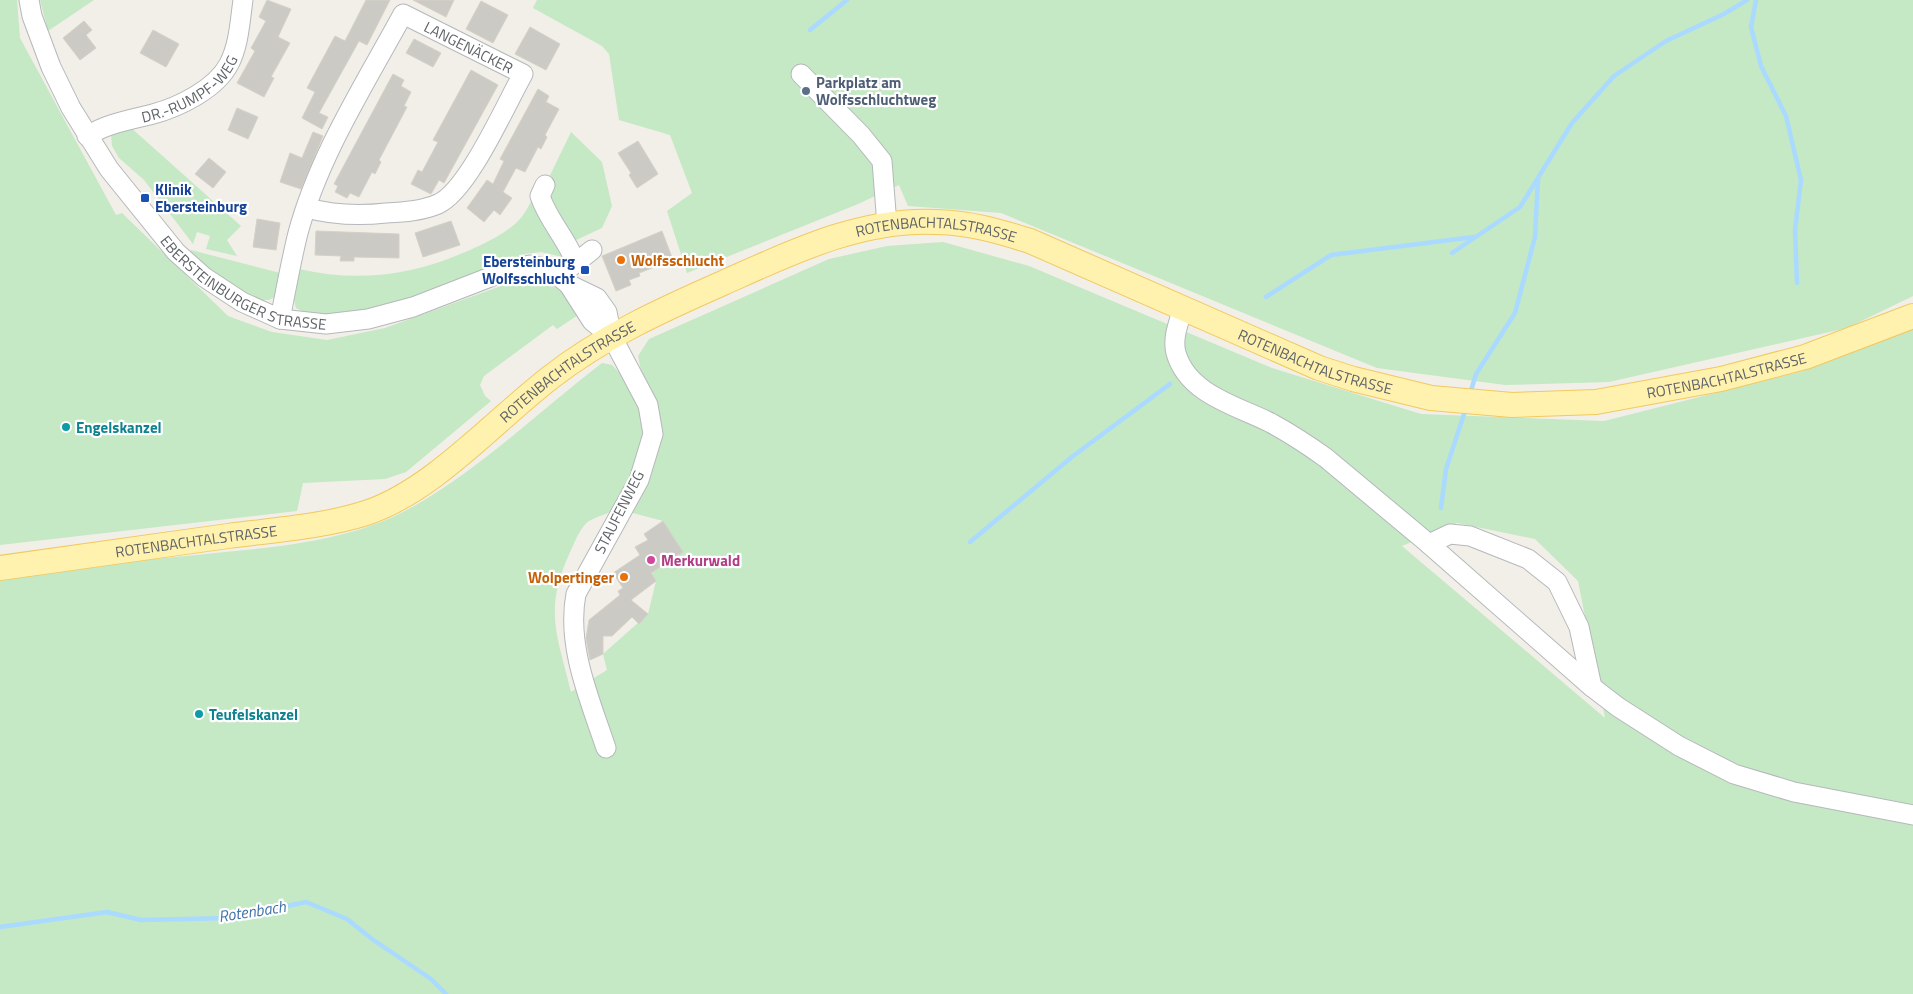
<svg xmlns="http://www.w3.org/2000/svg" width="1913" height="994" font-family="'Titillium Web',sans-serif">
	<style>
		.green { fill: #c5e8c5; fill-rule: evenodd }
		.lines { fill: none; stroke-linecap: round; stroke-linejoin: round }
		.stream { stroke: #aadaff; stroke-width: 4.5 }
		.building { fill: #cccac5; stroke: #d6d1c6 }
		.minor-casing { stroke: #b5b8bc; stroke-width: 21 }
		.major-casing { stroke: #f2c960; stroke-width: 26 }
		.minor { stroke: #fff; stroke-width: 19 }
		.major { stroke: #fff2af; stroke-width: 24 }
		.service-dot { fill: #5c6f8a; stroke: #fff; stroke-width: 2 }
		.transit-dot { fill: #1a4fb4; stroke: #fff; stroke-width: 2 }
		.food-dot { fill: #e8710a; stroke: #fff; stroke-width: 2 }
		.culture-dot { fill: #0f9aa8; stroke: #fff; stroke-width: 2 }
		.hotel-dot { fill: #d1479c; stroke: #fff; stroke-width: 2 }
		.labels { text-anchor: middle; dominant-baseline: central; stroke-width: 4.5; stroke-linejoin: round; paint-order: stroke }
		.street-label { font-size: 15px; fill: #5f6368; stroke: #fff }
		.service-label { font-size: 15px; font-weight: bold; fill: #4e5e75; stroke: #fff; text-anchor: start }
		.transit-label { font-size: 15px; font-weight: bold; fill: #164399; stroke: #fff; text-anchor: start }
		.food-label { font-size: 15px; font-weight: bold; fill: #c56008; stroke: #fff; text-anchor: start }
		.culture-label { font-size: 15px; font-weight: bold; fill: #0d838f; stroke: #fff; text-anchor: start }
		.hotel-label { font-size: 15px; font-weight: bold; fill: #b23c85; stroke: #fff; text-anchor: start }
		.water-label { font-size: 16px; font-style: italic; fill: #4174aa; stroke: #fff }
	</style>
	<rect width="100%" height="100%" fill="#f1efe8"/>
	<path class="green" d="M 0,0 L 17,0 L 20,38 L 116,215 L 122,213 L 228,316 L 272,332 L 327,340 L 385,328 L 515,281 L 540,279 L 566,293 L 578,315 L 557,329 L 553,325 L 484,376 L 480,385 L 485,396 L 491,401 L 406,472 L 385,479 L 303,483 L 297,511 L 0,545 Z
		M 40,0 L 94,0 L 48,31 Z
		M 537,0 L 1913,0 L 1913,296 L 1847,328 L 1609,382 L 1505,385 L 1377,368 L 1001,213 L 908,206 L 899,185 L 858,204 L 687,273 L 667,211 L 692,193 L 670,135 L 619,120 L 609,54 L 602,46 L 533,8 Z
		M 129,126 L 241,226 L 227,240 L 237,256 L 206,249 L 210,236 L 197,232 L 193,244 L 144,180 L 119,158 L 112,146 L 111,134 Z
		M 571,132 L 602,162 L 612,206 L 602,228 L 574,241 L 540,196 Z
		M 533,198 L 567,258 L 541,252 L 525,254 C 469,274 366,324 310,314 C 305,313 300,310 296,308 L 293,296 L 299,269 C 360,283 414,275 470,250 C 486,243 507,233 519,220 C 525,214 529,205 533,198 Z
		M 943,242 L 1029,266 L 1272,368 L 1421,414 L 1604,421 L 1803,371 L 1913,325 L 1913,994 L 0,994 L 0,575 C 65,568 131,561 196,555 C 270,547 349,544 416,505 C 482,467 541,410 602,363 L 612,365 L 626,380 L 642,375 L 638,356 L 649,339 L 829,259 L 887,246 ZM 618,509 L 663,521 L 683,552 L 651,573 L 656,581 L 648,614 L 603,654 L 607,670 L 571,692 C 557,633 543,610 571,550 C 575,541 581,526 589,521 C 598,516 609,513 618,509 ZM 1457,523 L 1535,539 L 1578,581 L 1605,718 L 1402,546 Z
		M 191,250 L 284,274 C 282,281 281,292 276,296 C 255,315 206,266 190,252 Z"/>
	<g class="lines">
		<path class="stream" d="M 1756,0 L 1751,27 L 1761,66 L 1786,116 L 1801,180 L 1795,230 L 1797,283
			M 810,30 L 847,0
			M 1452,253 L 1520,207 L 1572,123 L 1614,76 L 1666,41 L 1724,14 L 1747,0
			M 1266,297 L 1331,255 L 1474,237
			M 1470,394 L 1476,374 L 1515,313 L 1535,237 L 1538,179
			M 1441,508 L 1446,469 L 1466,408
			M 970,542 L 1073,456 L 1170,384
			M 0,927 L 107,912 L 141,920 L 231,918 L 306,902 L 347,919 L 372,939 L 431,979 L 446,994"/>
	</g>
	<path class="building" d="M 267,0 L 291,9 L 278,37 L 290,43 L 271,77 L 274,78 L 264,97 L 237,83 L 255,51 L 251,48 L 266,21 L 259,17 Z
		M 366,0 L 390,0 L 367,45 L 359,41 L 319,113 L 328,117 L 322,129 L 302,118 L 315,92 L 307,88 L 335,36 L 345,41 Z
		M 413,0 L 454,0 L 446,17 Z
		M 481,1 L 508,15 L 493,43 L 466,29 Z
		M 84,21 L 92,30 L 86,35 L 96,48 L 80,60 L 63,38 Z
		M 530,27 L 560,44 L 546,70 L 515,54 Z
		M 153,30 L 179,44 L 166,67 L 140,53 Z
		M 414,39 L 441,53 L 433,67 L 406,53 Z
		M 471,70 L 498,85 L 444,183 L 439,180 L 431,194 L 411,184 L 418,170 L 422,172 L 438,142 L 433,140 Z
		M 393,74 L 404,80 L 401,86 L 411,92 L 404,106 L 407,107 L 379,160 L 381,162 L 375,174 L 372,172 L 359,197 L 350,193 L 347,198 L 335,192 L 338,186 L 334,184 Z
		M 538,89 L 549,96 L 546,102 L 559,109 L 545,135 L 547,137 L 541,149 L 538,147 L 525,172 L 516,168 L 503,192 L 512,198 L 500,215 L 494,210 L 484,222 L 467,208 L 487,180 L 493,184 L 504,161 L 500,159 Z
		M 237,108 L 258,117 L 248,139 L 228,130 Z
		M 313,132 L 323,136 L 301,189 L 280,182 L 290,153 L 302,158 Z
		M 638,141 L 658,174 L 637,188 L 629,175 L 631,173 L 618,153 Z
		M 209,158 L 226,172 L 213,188 L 195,174 Z
		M 257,219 L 280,223 L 276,250 L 253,247 Z
		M 451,221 L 460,245 L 423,257 L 415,233 Z
		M 316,231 L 399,234 L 399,258 L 354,257 L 354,261 L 340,261 L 341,256 L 315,255 Z
		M 662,231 L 673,260 L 639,273 L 640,276 L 629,280 L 631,285 L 616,291 L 602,256 Z
		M 663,521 L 683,552 L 651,573 L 656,581 L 631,600 L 648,614 L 639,624 L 632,617 L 612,636 L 603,636 L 603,654 L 590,660 L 586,638 L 589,620 L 620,595 L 618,591 L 623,588 L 613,573 L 640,555 L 635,547 L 648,540 L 644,534 Z"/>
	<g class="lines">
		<defs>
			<g id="minor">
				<path id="s1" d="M 29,0 L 32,16 L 51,67 L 71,108 L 109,169 L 176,252 L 204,277 L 242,302 L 280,319 L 326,324 L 368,319 L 413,307 L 511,269 L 530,265 L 550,269 L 568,284 L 597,298 L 607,312 L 612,337 L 648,405 L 653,434 L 639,480 L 576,594 C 566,646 590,700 606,748"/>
				<path d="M 801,74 L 861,135 L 882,161 L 887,225"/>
				<path id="s2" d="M 87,136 C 108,123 130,120 153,114 C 179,107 216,89 229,64 C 239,45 240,21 243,0"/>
				<path d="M 545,185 L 540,196 C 548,220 566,238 575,261"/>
				<path d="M 568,269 L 592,250"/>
				<path d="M 569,285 L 592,321 L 612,337"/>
				<path d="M 1183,308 C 1179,322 1172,338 1176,353 C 1188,395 1238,406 1271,423 C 1291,434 1308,445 1326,458 L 1429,544 L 1592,687 L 1618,707 L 1679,746 L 1734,774 L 1794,792 L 1913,815"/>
				<path id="s3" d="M 280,319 C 286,290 291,261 298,233 C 319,155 365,84 403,14 L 523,74 C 506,104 468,191 438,204 C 422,211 404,212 386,213 C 359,216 333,215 307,208"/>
				<path d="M 1429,544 L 1450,534 L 1470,536 L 1528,559 L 1557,582 L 1579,627 L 1592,687"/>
			</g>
			<g id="major">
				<path id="s4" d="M 0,568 C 76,557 152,546 228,536 C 274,530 322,527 366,513 C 433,491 495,420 551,377 C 602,337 664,309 723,283 C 790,253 861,218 937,222 C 971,223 998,231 1030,241 L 1319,368 L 1353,379 L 1431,398 L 1512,405 L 1596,402 L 1721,379 L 1805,357 L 1913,316"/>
			</g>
		</defs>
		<use href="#minor" class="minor-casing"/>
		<use href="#major" class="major-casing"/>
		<use href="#minor" class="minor"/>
		<use href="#major" class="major"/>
	</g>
	<circle class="service-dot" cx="806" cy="91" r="5"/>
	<g class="transit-dot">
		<rect x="140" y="193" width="10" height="10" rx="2.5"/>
		<rect x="580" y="265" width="10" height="10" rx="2.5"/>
	</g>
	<g class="food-dot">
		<circle cx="621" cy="260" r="5"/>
		<circle cx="624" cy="577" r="5"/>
	</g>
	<g class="culture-dot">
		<circle cx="66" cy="427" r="5"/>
		<circle cx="199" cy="714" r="5"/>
	</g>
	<circle class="hotel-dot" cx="651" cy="560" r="5"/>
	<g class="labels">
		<g class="street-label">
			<text stroke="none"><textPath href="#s3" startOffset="405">LANGENÄCKER</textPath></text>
			<text stroke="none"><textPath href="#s2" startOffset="115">DR.-RUMPF-WEG</textPath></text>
			<text stroke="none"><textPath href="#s4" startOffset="1022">ROTENBACHTALSTRASSE</textPath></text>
			<text stroke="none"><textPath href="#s1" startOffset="371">EBERSTEINBURGER STRASSE</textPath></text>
			<text stroke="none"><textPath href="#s4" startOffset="1428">ROTENBACHTALSTRASSE</textPath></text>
			<text stroke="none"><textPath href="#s4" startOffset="618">ROTENBACHTALSTRASSE</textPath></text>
			<text stroke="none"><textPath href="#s4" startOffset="1848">ROTENBACHTALSTRASSE</textPath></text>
			<text transform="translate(619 512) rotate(-63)">STAUFENWEG</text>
			<text stroke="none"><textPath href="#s4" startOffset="198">ROTENBACHTALSTRASSE</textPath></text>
		</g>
		<g class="service-label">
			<text x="816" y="82">Parkplatz am<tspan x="816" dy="17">Wolfsschluchtweg</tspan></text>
		</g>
		<g class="transit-label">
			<text x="155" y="189">Klinik<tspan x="155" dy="17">Ebersteinburg</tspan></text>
			<text x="575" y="261" text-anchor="end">Ebersteinburg<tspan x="575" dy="17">Wolfsschlucht</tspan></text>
		</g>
		<g class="food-label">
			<text x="631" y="260">Wolfsschlucht</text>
			<text x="614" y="577" text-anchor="end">Wolpertinger</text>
		</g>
		<g class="culture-label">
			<text x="76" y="427">Engelskanzel</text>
			<text x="209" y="714">Teufelskanzel</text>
		</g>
		<g class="hotel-label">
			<text x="661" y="560">Merkurwald</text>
		</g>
		<g class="water-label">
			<text transform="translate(252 911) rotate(-9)">Rotenbach</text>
		</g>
	</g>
</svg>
